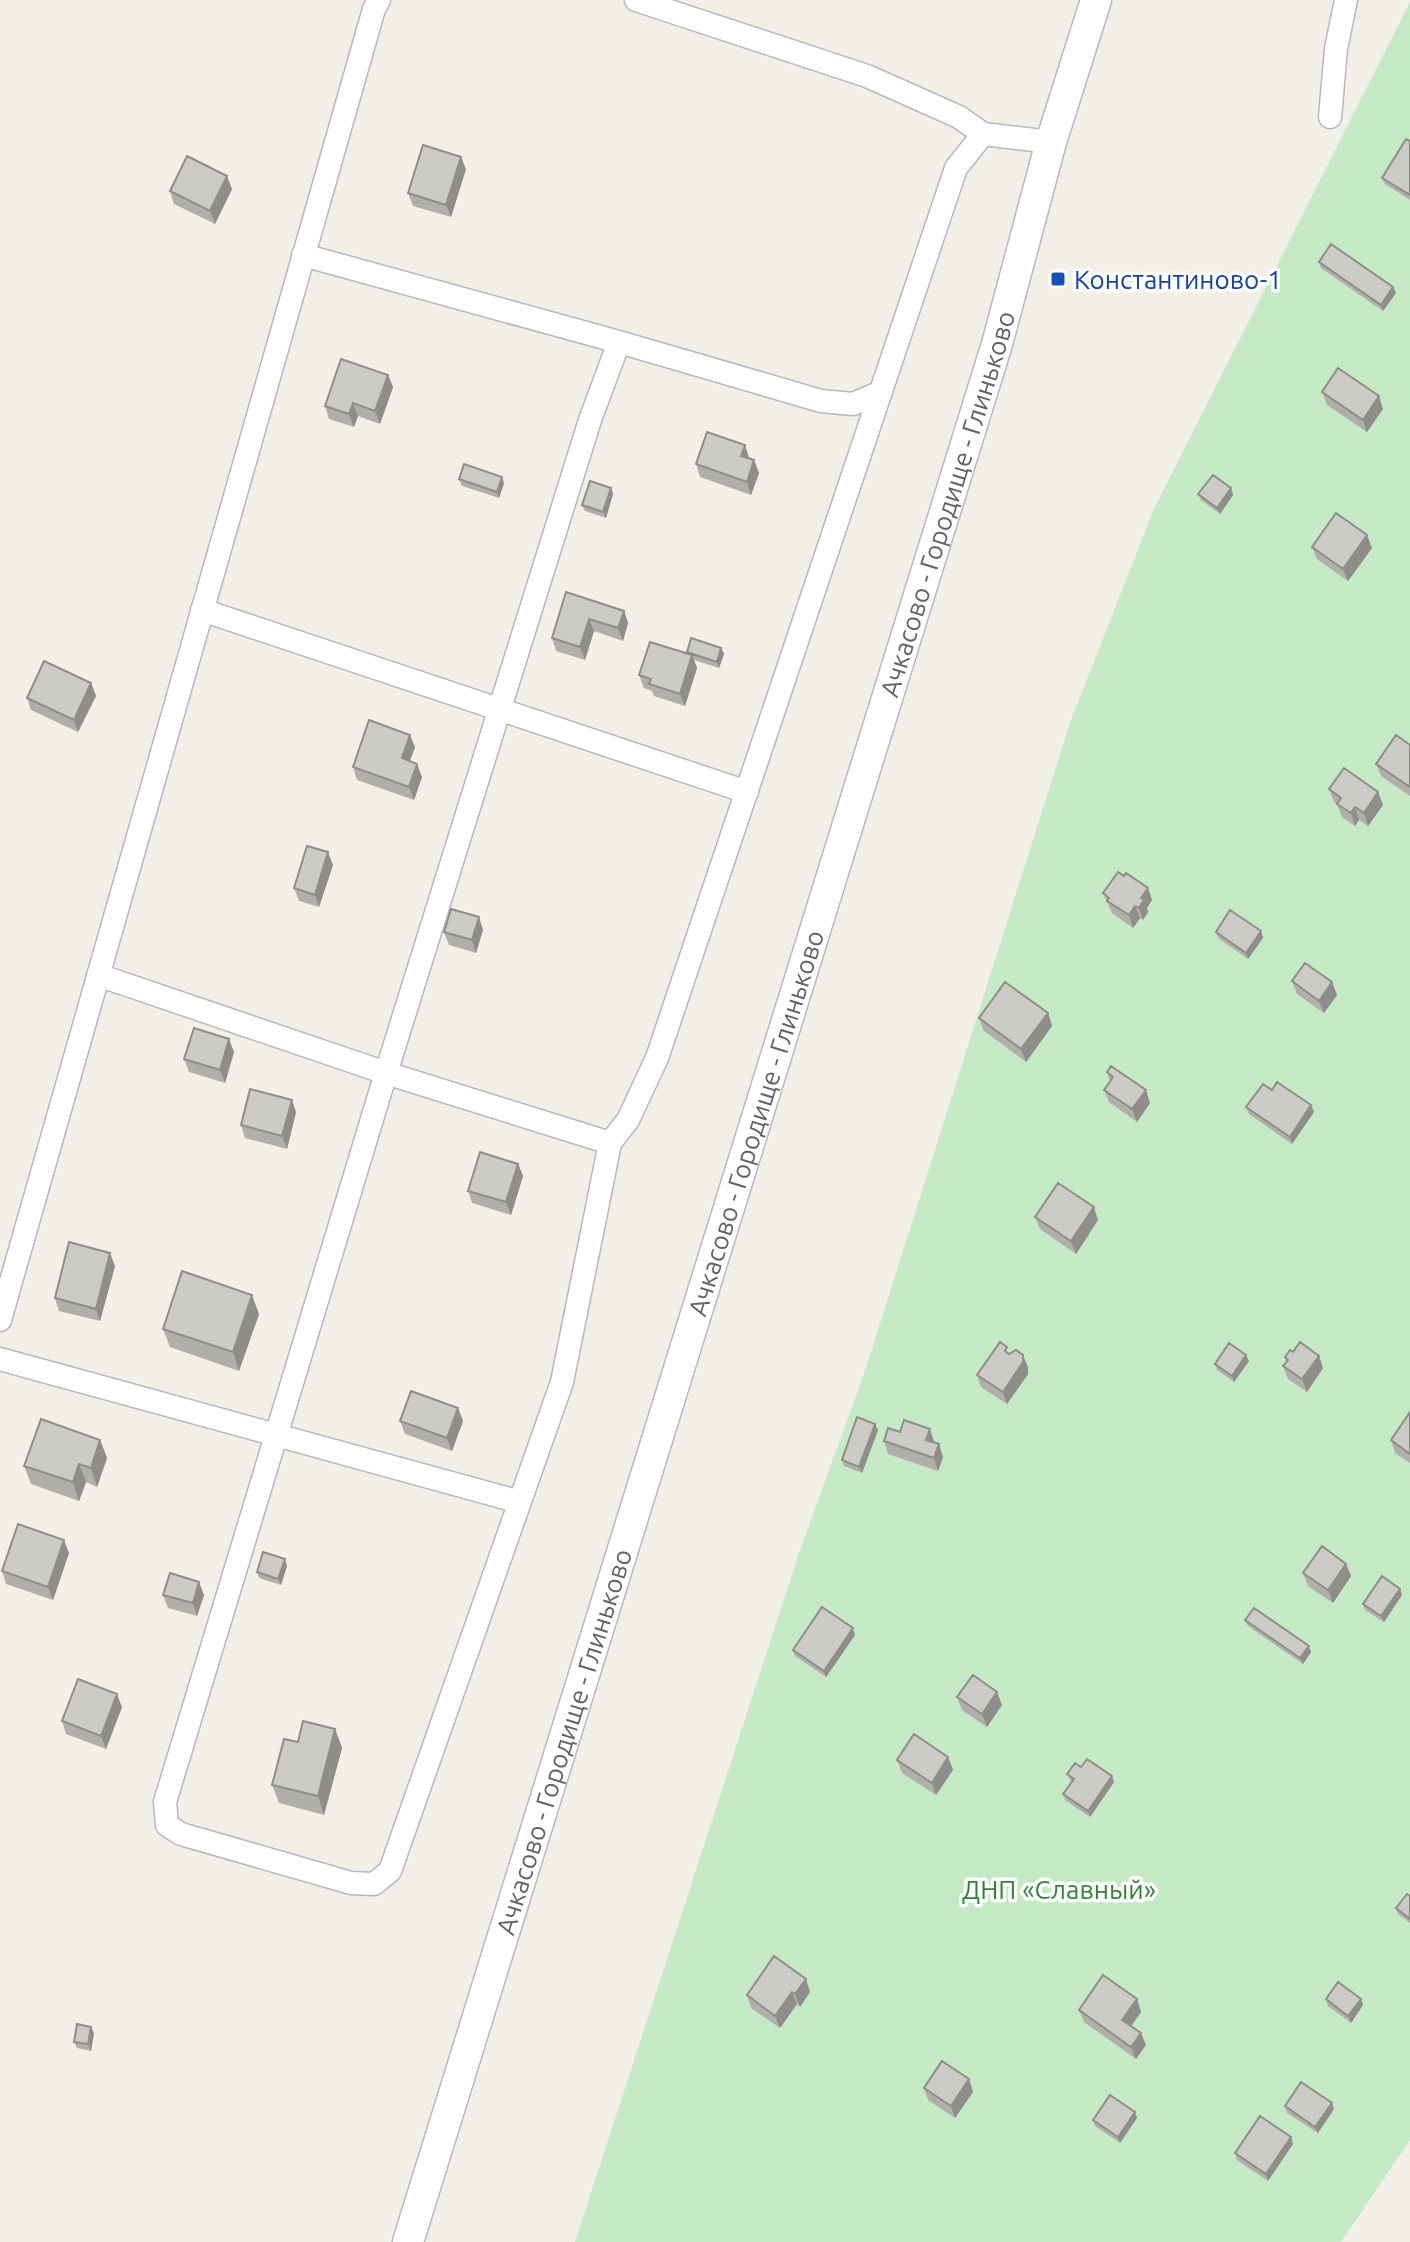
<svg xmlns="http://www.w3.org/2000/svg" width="1410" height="2242" font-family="Ubuntu,sans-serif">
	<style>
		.garden { fill: #c5e8c5 }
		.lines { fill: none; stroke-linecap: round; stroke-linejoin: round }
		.street-casing { stroke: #b5b8bc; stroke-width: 25 }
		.secondary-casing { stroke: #b6babf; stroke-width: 33 }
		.street { stroke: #fff; stroke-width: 22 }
		.secondary { stroke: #fff; stroke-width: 30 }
		.wall { fill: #afaea9 }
		.shaded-wall { fill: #8f8d8a }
		.building { fill: #cccac5; stroke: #8f8d8a; stroke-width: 2 }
		.transit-dot { fill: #1a4fb4; stroke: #fff; stroke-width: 3 }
		.labels { text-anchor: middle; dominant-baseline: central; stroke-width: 7; stroke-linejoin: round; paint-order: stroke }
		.transit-label { font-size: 26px; fill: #164399; stroke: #fff; text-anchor: start }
		.street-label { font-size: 26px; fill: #5f6368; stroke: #fff }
		.park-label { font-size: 26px; fill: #348238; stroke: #fff }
	</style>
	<rect width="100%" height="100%" fill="#f1efe8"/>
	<path class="garden" d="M 1410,2 L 1410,2140 L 1341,2242 L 575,2242 L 800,1550 L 865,1371 L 1071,720 L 1154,509 Z"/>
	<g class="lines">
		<defs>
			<path id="street" d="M 636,0 L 867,76 L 959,117 L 983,134 L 1051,142
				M 1330,117 L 1336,49 L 1346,0
				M 303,255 L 619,342 L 821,401 L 853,404 L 881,392
				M 619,342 L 590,420 L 386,1073 L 165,1802 L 167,1825 L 181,1834 L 351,1883 L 374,1884 L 390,1871 L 562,1382 L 610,1143 L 628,1120 L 657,1058 L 956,168 L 983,134
				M 202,610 L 747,792
				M 98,975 L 386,1073 L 610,1143
				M 0,1320 L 374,9 L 379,0
				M 0,1359 L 520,1502"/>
			<g id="secondary">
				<path id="s1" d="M 408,2242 L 997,344 L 1051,142 L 1096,0"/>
			</g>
		</defs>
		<use href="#street" class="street-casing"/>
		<use href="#secondary" class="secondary-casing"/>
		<use href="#street" class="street"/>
		<use href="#secondary" class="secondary"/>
	</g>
	<path class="wall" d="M 1410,141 L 1410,200 L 1385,184 L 1382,178 Z
		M 466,169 L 451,217 L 413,206 L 408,193 Z
		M 232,189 L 215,224 L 174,204 L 170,191 Z
		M 1319,262 L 1393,287 L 1396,293 L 1383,311 L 1321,268 Z
		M 388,375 L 393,387 L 380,424 L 358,416 L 354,427 L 329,419 L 325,406 Z
		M 1322,392 L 1383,409 L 1367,432 L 1327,405 Z
		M 745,445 L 749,458 L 754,460 L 759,473 L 751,495 L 700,477 L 696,464 Z
		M 459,479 L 504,483 L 499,498 L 462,486 Z
		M 611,488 L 613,494 L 606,518 L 585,511 L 582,505 Z
		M 1231,488 L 1233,495 L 1220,514 L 1201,500 L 1198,494 Z
		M 1312,547 L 1372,548 L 1348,581 L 1317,559 Z
		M 566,592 L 624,611 L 628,623 L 623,641 L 594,631 L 585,660 L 556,651 L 552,638 Z
		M 721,648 L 724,654 L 719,668 L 694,660 L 697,668 L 685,706 L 654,696 L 652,691 L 644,688 L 639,675 L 687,654 L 687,652 Z
		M 91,683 L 96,696 L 78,732 L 31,710 L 27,698 Z
		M 1410,745 L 1410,796 L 1381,776 L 1376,764 Z
		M 415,747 L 410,761 L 422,777 L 414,800 L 357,780 L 353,767 Z
		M 1329,789 L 1378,792 L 1383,805 L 1368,826 L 1359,820 L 1355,826 L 1342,817 L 1337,804 L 1334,802 Z
		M 333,865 L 319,907 L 299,901 L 294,888 Z
		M 1124,876 L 1148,888 L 1152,900 L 1147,908 L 1148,912 L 1143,920 L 1140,918 L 1133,928 L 1112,913 L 1103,893 Z
		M 483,930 L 476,953 L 449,945 L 444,932 Z
		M 1261,931 L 1263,938 L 1248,959 L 1218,938 L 1216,932 Z
		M 1292,981 L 1332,982 L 1337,995 L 1324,1013 L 1297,994 Z
		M 1048,1013 L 1052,1026 L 1026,1062 L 984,1031 L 979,1018 Z
		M 234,1052 L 225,1083 L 189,1072 L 184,1059 Z
		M 1107,1072 L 1150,1103 L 1137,1122 L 1109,1102 L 1104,1090 L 1110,1081 Z
		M 1311,1105 L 1314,1112 L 1292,1144 L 1249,1114 L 1246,1107 Z
		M 296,1112 L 287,1149 L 245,1138 L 241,1125 Z
		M 518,1164 L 523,1176 L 511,1215 L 472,1203 L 468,1191 Z
		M 1035,1217 L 1098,1220 L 1076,1254 L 1040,1229 Z
		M 115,1266 L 100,1321 L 59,1311 L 55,1298 Z
		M 259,1314 L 239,1371 L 170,1347 L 163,1329 Z
		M 1293,1352 L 1319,1356 L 1323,1368 L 1307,1392 L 1288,1379 L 1283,1366 L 1286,1362 L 1285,1357 Z
		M 1010,1353 L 1023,1355 L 1028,1368 L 1028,1374 L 1007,1404 L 981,1387 L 977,1375 Z
		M 1249,1361 L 1234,1382 L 1217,1370 L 1215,1364 Z
		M 458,1408 L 463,1421 L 452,1451 L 405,1434 L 400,1421 Z
		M 1410,1412 L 1410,1463 L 1395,1453 L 1391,1440 Z
		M 875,1424 L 878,1430 L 862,1473 L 844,1466 L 842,1460 Z
		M 930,1429 L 934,1443 L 943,1457 L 938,1471 L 888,1454 L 884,1441 L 900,1432 Z
		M 100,1440 L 107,1458 L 97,1487 L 86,1482 L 79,1501 L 31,1484 L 24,1466 Z
		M 69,1553 L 53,1600 L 6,1584 L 2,1571 Z
		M 1346,1564 L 1351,1576 L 1333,1603 L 1308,1586 L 1303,1573 Z
		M 287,1566 L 281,1585 L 259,1578 L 257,1572 Z
		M 1400,1589 L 1402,1595 L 1384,1622 L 1365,1610 L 1363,1604 Z
		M 163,1595 L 204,1595 L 197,1616 L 168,1608 Z
		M 1245,1620 L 1311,1652 L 1303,1664 L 1248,1626 Z
		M 855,1635 L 826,1677 L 795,1656 L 793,1650 Z
		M 957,1697 L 1002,1705 L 987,1727 L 962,1710 Z
		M 122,1707 L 106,1749 L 66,1734 L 62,1721 Z
		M 335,1729 L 342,1748 L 324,1815 L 279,1803 L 272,1785 L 298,1742 Z
		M 948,1757 L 953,1770 L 936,1795 L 902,1773 L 897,1760 Z
		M 1067,1774 L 1114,1782 L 1090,1817 L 1065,1800 L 1063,1794 L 1071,1782 Z
		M 1410,1896 L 1410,1923 L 1398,1914 L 1396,1908 Z
		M 810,1992 L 800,2007 L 797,2004 L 780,2028 L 751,2008 L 747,1995 Z
		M 1137,1999 L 1141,2012 L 1131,2026 L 1146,2045 L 1136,2059 L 1084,2022 L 1079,2010 Z
		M 1326,1999 L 1363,2005 L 1351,2023 L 1328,2006 Z
		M 94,2033 L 91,2051 L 77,2048 L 74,2042 Z
		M 924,2088 L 973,2092 L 955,2118 L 928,2100 Z
		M 1285,2106 L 1334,2109 L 1318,2133 L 1287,2113 Z
		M 1135,2112 L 1137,2118 L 1120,2143 L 1095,2126 L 1093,2120 Z
		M 1291,2137 L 1293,2144 L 1268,2181 L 1237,2160 L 1235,2153 Z"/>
	<path class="shaded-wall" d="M 461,157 L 466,169 L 451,217 L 446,205 Z
		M 227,176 L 232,189 L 215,224 L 210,211 Z
		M 1393,287 L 1396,293 L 1383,311 L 1381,305 Z
		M 388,375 L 393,387 L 380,424 L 375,411 Z
		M 1379,396 L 1383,409 L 1367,432 L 1363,420 Z
		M 353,403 L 358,416 L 354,427 L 349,414 Z
		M 745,445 L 749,458 L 746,468 L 741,456 Z
		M 754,460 L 759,473 L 751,495 L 747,482 Z
		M 502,477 L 504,483 L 499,498 L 497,492 Z
		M 611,488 L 613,494 L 606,518 L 603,512 Z
		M 1231,488 L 1233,495 L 1220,514 L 1217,508 Z
		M 1367,535 L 1372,548 L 1348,581 L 1343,569 Z
		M 624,611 L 628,623 L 623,641 L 618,628 Z
		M 589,619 L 594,631 L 585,660 L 580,647 Z
		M 721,648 L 724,654 L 719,668 L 717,662 Z
		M 692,655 L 697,668 L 685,706 L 680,694 Z
		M 91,683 L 96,696 L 78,732 L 74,720 Z
		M 410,735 L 415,747 L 406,771 L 402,758 Z
		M 417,764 L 422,777 L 414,800 L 409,787 Z
		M 1378,792 L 1383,805 L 1368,826 L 1364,813 Z
		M 1355,807 L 1359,820 L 1355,826 L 1351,813 Z
		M 328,852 L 333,865 L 319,907 L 315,895 Z
		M 1148,888 L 1152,900 L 1147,908 L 1148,912 L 1143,920 L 1139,908 L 1141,898 Z
		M 1135,906 L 1140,918 L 1133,928 L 1129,915 Z
		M 479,917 L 483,930 L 476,953 L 472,940 Z
		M 1261,931 L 1263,938 L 1248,959 L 1246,953 Z
		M 1332,982 L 1337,995 L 1324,1013 L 1319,1001 Z
		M 1048,1013 L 1052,1026 L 1026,1062 L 1021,1049 Z
		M 229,1039 L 234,1052 L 225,1083 L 220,1070 Z
		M 1146,1090 L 1150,1103 L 1137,1122 L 1132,1109 Z
		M 292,1100 L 296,1112 L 287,1149 L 282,1136 Z
		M 1311,1105 L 1314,1112 L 1292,1144 L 1290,1137 Z
		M 518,1164 L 523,1176 L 511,1215 L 506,1202 Z
		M 1094,1207 L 1098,1220 L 1076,1254 L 1071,1241 Z
		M 110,1253 L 115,1266 L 100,1321 L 96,1309 Z
		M 252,1295 L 259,1314 L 239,1371 L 233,1352 Z
		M 1023,1355 L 1028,1368 L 1028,1374 L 1007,1404 L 1003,1392 Z
		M 1246,1355 L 1249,1361 L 1234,1382 L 1232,1376 Z
		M 1319,1356 L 1323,1368 L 1307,1392 L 1302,1379 Z
		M 458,1408 L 463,1421 L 452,1451 L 447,1438 Z
		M 875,1424 L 878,1430 L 862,1473 L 859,1467 Z
		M 930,1429 L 934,1442 L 931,1453 L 926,1440 Z
		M 100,1440 L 107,1458 L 97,1487 L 91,1468 Z
		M 939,1444 L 943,1457 L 938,1471 L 934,1458 Z
		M 79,1464 L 86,1482 L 79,1501 L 73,1482 Z
		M 64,1540 L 69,1553 L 53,1600 L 48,1587 Z
		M 285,1559 L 287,1566 L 281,1585 L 278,1579 Z
		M 1346,1564 L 1351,1576 L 1333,1603 L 1328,1590 Z
		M 199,1582 L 204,1595 L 197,1616 L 193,1603 Z
		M 1400,1589 L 1402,1595 L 1384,1622 L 1381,1616 Z
		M 853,1628 L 855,1635 L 826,1677 L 824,1671 Z
		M 1309,1646 L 1311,1652 L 1303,1664 L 1300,1658 Z
		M 997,1692 L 1002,1705 L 987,1727 L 982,1714 Z
		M 117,1694 L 122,1707 L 106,1749 L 101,1736 Z
		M 335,1729 L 342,1748 L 324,1815 L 318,1796 Z
		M 948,1757 L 953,1770 L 936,1795 L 932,1783 Z
		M 1112,1776 L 1114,1782 L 1090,1817 L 1088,1811 Z
		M 806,1979 L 810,1992 L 800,2007 L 795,1994 Z
		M 792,1992 L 797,2004 L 780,2028 L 775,2016 Z
		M 1137,1999 L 1141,2012 L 1127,2032 L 1122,2020 Z
		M 1361,1999 L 1363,2005 L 1351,2023 L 1348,2016 Z
		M 91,2027 L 94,2033 L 91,2051 L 88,2044 Z
		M 1141,2033 L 1146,2045 L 1136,2059 L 1131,2047 Z
		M 969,2079 L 973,2092 L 955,2118 L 951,2106 Z
		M 1332,2103 L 1334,2109 L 1318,2133 L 1315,2127 Z
		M 1135,2112 L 1137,2118 L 1120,2143 L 1118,2137 Z
		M 1291,2137 L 1293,2144 L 1268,2181 L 1266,2174 Z"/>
	<path class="building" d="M 1406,139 L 1410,141 L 1410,195 L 1382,178 Z
		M 423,145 L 461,157 L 446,205 L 408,193 Z
		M 187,156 L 227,176 L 210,211 L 170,191 Z
		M 1331,244 L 1393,287 L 1381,305 L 1319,262 Z
		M 341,359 L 388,375 L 375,411 L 353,403 L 349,414 L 325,406 Z
		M 1338,368 L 1379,396 L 1363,420 L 1322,392 Z
		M 707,432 L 745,445 L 741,456 L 754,460 L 747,482 L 696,464 Z
		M 464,464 L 502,477 L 497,492 L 459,479 Z
		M 1213,475 L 1231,488 L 1217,508 L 1198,494 Z
		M 590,481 L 611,488 L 603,512 L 582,505 Z
		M 1336,513 L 1367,535 L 1343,569 L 1312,547 Z
		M 566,592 L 624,611 L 618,628 L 589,619 L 580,647 L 552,638 Z
		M 691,638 L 721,648 L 717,662 L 687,652 Z
		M 650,642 L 692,655 L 680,694 L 649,684 L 651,679 L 639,675 Z
		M 44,661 L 91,683 L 74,720 L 27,698 Z
		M 369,720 L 410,735 L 402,758 L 417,764 L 409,787 L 353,767 Z
		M 1396,735 L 1410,745 L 1410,787 L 1376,764 Z
		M 1344,768 L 1378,792 L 1364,813 L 1355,807 L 1351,813 L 1337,804 L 1341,798 L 1329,789 Z
		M 307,846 L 328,852 L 315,895 L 294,888 Z
		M 1118,872 L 1124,876 L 1126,873 L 1148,888 L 1141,898 L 1144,900 L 1139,908 L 1135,906 L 1129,915 L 1107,901 L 1109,898 L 1103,893 Z
		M 451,909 L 479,917 L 472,940 L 444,932 Z
		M 1230,910 L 1261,931 L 1246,953 L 1216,932 Z
		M 1305,963 L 1332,982 L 1319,1001 L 1292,981 Z
		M 1005,982 L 1048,1013 L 1021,1049 L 979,1018 Z
		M 194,1028 L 229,1039 L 220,1070 L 184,1059 Z
		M 1111,1066 L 1146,1090 L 1132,1109 L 1104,1090 L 1113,1077 L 1107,1072 Z
		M 1277,1082 L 1311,1105 L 1290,1137 L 1246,1107 L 1263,1084 L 1272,1090 Z
		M 250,1089 L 292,1100 L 282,1136 L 241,1125 Z
		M 480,1152 L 518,1164 L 506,1202 L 468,1191 Z
		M 1058,1183 L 1094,1207 L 1071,1241 L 1035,1217 Z
		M 69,1242 L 110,1253 L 96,1309 L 55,1298 Z
		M 182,1271 L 252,1295 L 233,1352 L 163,1329 Z
		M 1000,1342 L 1007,1347 L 1005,1351 L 1009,1354 L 1016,1350 L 1023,1355 L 1023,1362 L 1003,1392 L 977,1375 Z
		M 1300,1342 L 1319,1356 L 1302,1379 L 1283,1366 L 1288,1360 L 1285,1357 L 1290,1350 L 1293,1352 Z
		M 1229,1343 L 1246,1355 L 1232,1376 L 1215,1364 Z
		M 411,1391 L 458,1408 L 447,1438 L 400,1421 Z
		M 1410,1412 L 1410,1454 L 1391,1440 Z
		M 857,1417 L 875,1424 L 859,1467 L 842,1460 Z
		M 41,1419 L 100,1440 L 91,1468 L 79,1464 L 73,1482 L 24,1466 Z
		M 904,1420 L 930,1429 L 926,1440 L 939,1444 L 934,1458 L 884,1441 L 888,1428 L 900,1432 Z
		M 18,1524 L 64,1540 L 48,1587 L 2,1571 Z
		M 1322,1546 L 1346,1564 L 1328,1590 L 1303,1573 Z
		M 263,1552 L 285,1559 L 278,1579 L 257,1572 Z
		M 170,1573 L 199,1582 L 193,1603 L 163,1595 Z
		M 1382,1576 L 1400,1589 L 1381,1616 L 1363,1604 Z
		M 822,1607 L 853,1628 L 824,1671 L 793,1650 Z
		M 1254,1608 L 1309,1646 L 1300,1658 L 1245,1620 Z
		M 973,1675 L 997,1692 L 982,1714 L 957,1697 Z
		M 78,1679 L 117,1694 L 101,1736 L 62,1721 Z
		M 303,1721 L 335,1729 L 318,1796 L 272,1785 L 284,1739 L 298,1742 Z
		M 914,1734 L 948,1757 L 932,1783 L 897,1760 Z
		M 1087,1759 L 1112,1776 L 1088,1811 L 1063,1794 L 1074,1779 L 1067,1774 L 1075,1763 L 1081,1767 Z
		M 1407,1894 L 1410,1896 L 1410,1919 L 1396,1908 Z
		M 774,1956 L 806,1979 L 795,1994 L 792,1992 L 775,2016 L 747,1995 Z
		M 1103,1975 L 1137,1999 L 1122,2020 L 1141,2033 L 1131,2047 L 1079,2010 Z
		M 1338,1982 L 1361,1999 L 1348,2016 L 1326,1999 Z
		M 77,2024 L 91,2027 L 88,2044 L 74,2042 Z
		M 942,2061 L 969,2079 L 951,2106 L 924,2088 Z
		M 1301,2082 L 1332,2103 L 1315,2127 L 1285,2106 Z
		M 1110,2095 L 1135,2112 L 1118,2137 L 1093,2120 Z
		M 1260,2116 L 1291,2137 L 1266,2174 L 1235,2153 Z"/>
	<rect class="transit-dot" x="1050" y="271" width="16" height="16" rx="4"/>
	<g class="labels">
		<g class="transit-label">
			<text x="1074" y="279">Константиново-1</text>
		</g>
		<g class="street-label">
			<text stroke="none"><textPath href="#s1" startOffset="1820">Ачкасово - Городище - Глиньково</textPath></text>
			<text stroke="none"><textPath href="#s1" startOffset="1172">Ачкасово - Городище - Глиньково</textPath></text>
			<text stroke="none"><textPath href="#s1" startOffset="524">Ачкасово - Городище - Глиньково</textPath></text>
		</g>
		<g class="park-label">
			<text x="1059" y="1889">ДНП «Славный»</text>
		</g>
	</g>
</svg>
